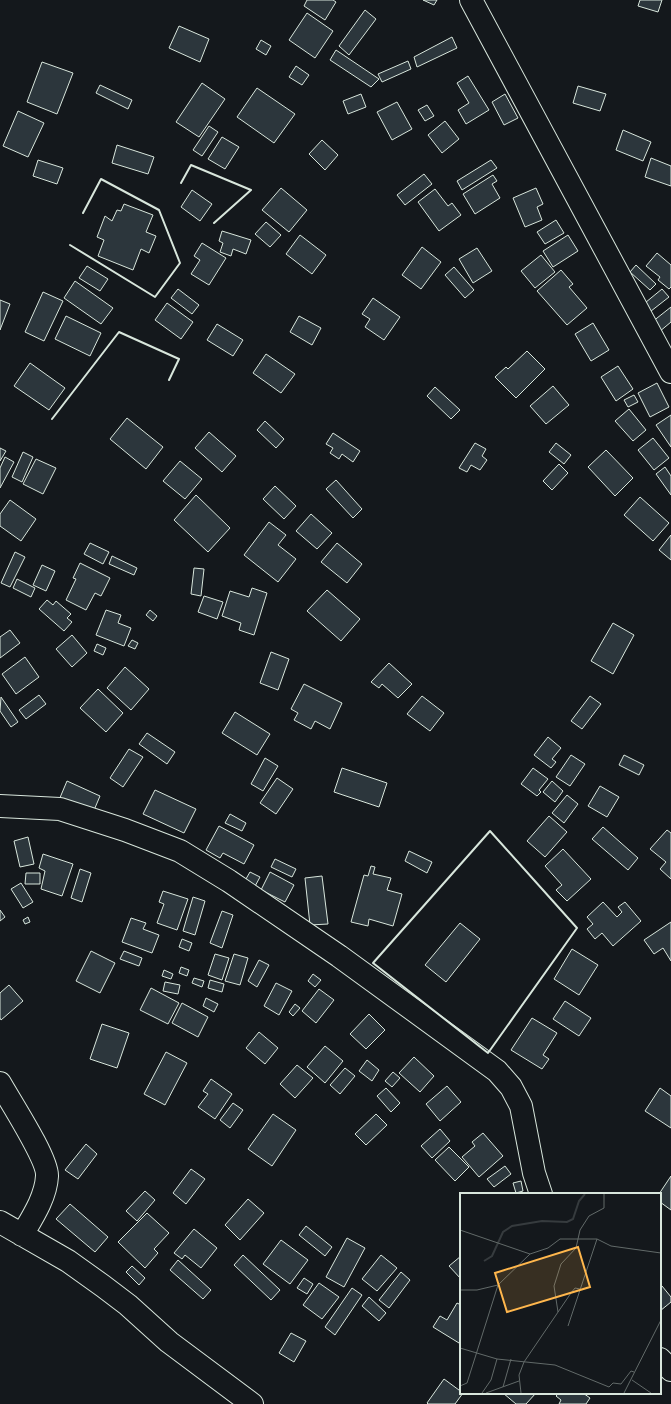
<svg xmlns="http://www.w3.org/2000/svg" width="671" height="1404" font-family="Overpass,sans-serif">
	<style>
		.building { fill: #2c363c; stroke: #d8e6dc }
		.lines { fill: none; stroke-linecap: round; stroke-linejoin: round }
		.minor-casing { stroke: #d8e6dc; stroke-width: 24 }
		.minor { stroke: #14181c; stroke-width: 22 }
		.wall { stroke: #d8e6dc; stroke-width: 2 }
		.inset-river { fill: none; stroke: #363b3e; stroke-width: 2 }
		.inset-road { fill: none; stroke: #626a69; stroke-width: 1 }
		.view { fill: #ffb74d; fill-opacity: 0.15; stroke: #ffb74d; stroke-width: 2 }
		.inset-edge { fill: none; stroke: #d8e6dc; stroke-width: 2 }
	</style>
	<rect width="100%" height="100%" fill="#14181c"/>
	<path class="building" d="M 307,0 L 333,0 L 336,2 L 325,20 L 304,6 Z
		M 423,0 L 437,0 L 434,5 Z
		M 640,0 L 662,0 L 658,12 L 638,6 Z
		M 365,10 L 376,19 L 349,55 L 339,46 Z
		M 307,13 L 333,31 L 315,58 L 289,40 Z
		M 179,26 L 209,39 L 200,62 L 169,48 Z
		M 452,37 L 457,48 L 417,67 L 414,57 Z
		M 261,40 L 271,46 L 266,55 L 256,49 Z
		M 336,50 L 379,79 L 371,87 L 330,60 Z
		M 408,61 L 411,69 L 382,82 L 378,74 Z
		M 42,62 L 73,73 L 57,114 L 27,102 Z
		M 296,66 L 309,75 L 302,85 L 289,77 Z
		M 468,76 L 489,110 L 466,124 L 458,110 L 469,103 L 457,83 Z
		M 202,83 L 225,99 L 199,137 L 176,122 Z
		M 100,85 L 132,100 L 128,109 L 96,93 Z
		M 578,86 L 606,94 L 600,111 L 573,103 Z
		M 257,88 L 295,114 L 274,143 L 237,117 Z
		M 361,94 L 366,107 L 348,114 L 343,101 Z
		M 505,94 L 518,118 L 504,125 L 492,102 Z
		M 397,102 L 412,129 L 392,140 L 377,112 Z
		M 427,105 L 434,116 L 425,121 L 418,110 Z
		M 18,111 L 44,123 L 28,157 L 3,146 Z
		M 445,121 L 459,139 L 442,153 L 428,135 Z
		M 209,126 L 218,132 L 202,156 L 193,150 Z
		M 623,130 L 651,142 L 643,161 L 616,150 Z
		M 222,137 L 239,147 L 225,169 L 208,159 Z
		M 322,140 L 338,155 L 325,170 L 309,154 Z
		M 117,145 L 154,157 L 148,174 L 112,163 Z
		M 651,158 L 671,166 L 671,186 L 645,177 Z
		M 38,160 L 63,168 L 57,184 L 33,176 Z
		M 491,160 L 497,168 L 462,190 L 457,181 Z
		M 424,174 L 432,184 L 405,205 L 397,195 Z
		M 493,175 L 497,181 L 492,184 L 500,198 L 475,214 L 463,194 Z
		M 281,188 L 307,210 L 289,232 L 262,210 Z
		M 536,188 L 543,204 L 537,207 L 542,220 L 525,227 L 513,198 Z
		M 435,189 L 448,206 L 452,203 L 461,215 L 439,231 L 418,202 Z
		M 192,190 L 212,204 L 200,221 L 181,207 Z
		M 124,204 L 153,215 L 146,232 L 156,236 L 149,253 L 141,249 L 133,270 L 98,256 L 104,240 L 97,237 L 105,216 L 112,221 L 117,210 L 121,211 Z
		M 556,220 L 564,233 L 545,244 L 537,232 Z
		M 266,222 L 281,235 L 270,247 L 255,234 Z
		M 222,231 L 251,240 L 246,254 L 233,249 L 231,256 L 220,252 L 223,243 L 219,241 Z
		M 300,235 L 326,255 L 312,274 L 286,254 Z
		M 568,235 L 578,251 L 553,267 L 543,251 Z
		M 202,243 L 226,258 L 209,285 L 191,274 L 200,260 L 194,256 Z
		M 422,247 L 441,262 L 421,289 L 402,275 Z
		M 477,248 L 492,271 L 473,283 L 459,259 Z
		M 657,253 L 671,265 L 671,287 L 669,289 L 658,280 L 660,277 L 646,266 Z
		M 541,255 L 555,272 L 535,288 L 521,271 Z
		M 636,265 L 656,284 L 650,290 L 630,272 Z
		M 87,266 L 108,279 L 100,291 L 79,278 Z
		M 454,267 L 474,290 L 465,298 L 445,275 Z
		M 561,270 L 573,284 L 569,287 L 587,308 L 567,325 L 537,291 Z
		M 75,281 L 113,308 L 101,324 L 64,298 Z
		M 178,289 L 199,305 L 192,314 L 171,298 Z
		M 662,289 L 669,297 L 646,315 L 640,307 Z
		M 43,292 L 63,301 L 44,341 L 25,332 Z
		M 373,298 L 400,317 L 384,340 L 365,327 L 370,319 L 362,314 Z
		M 0,300 L 10,304 L 0,330 Z
		M 167,303 L 193,322 L 181,339 L 155,320 Z
		M 671,307 L 671,322 L 659,332 L 652,322 Z
		M 66,316 L 101,333 L 90,356 L 55,339 Z
		M 299,316 L 321,328 L 312,345 L 290,332 Z
		M 593,323 L 609,350 L 591,361 L 575,334 Z
		M 217,324 L 243,340 L 233,356 L 207,340 Z
		M 527,351 L 545,369 L 516,398 L 495,377 L 506,367 L 508,369 Z
		M 266,354 L 295,374 L 281,393 L 253,373 Z
		M 30,363 L 65,388 L 49,410 L 14,386 Z
		M 618,366 L 633,389 L 616,401 L 601,377 Z
		M 657,383 L 669,407 L 650,417 L 638,393 Z
		M 553,386 L 569,405 L 546,424 L 530,406 Z
		M 435,387 L 460,410 L 451,419 L 427,396 Z
		M 634,395 L 638,402 L 628,407 L 624,400 Z
		M 629,409 L 646,430 L 633,441 L 615,421 Z
		M 671,415 L 671,447 L 656,425 Z
		M 127,418 L 163,447 L 146,469 L 110,439 Z
		M 265,421 L 284,439 L 276,448 L 257,430 Z
		M 209,432 L 236,456 L 222,472 L 195,448 Z
		M 333,433 L 360,451 L 353,462 L 342,454 L 339,459 L 330,453 L 333,448 L 326,444 Z
		M 653,438 L 669,458 L 654,470 L 638,450 Z
		M 475,443 L 486,449 L 482,456 L 487,460 L 480,470 L 471,465 L 467,472 L 459,468 Z
		M 556,443 L 571,455 L 564,464 L 549,452 Z
		M 0,448 L 6,451 L 0,461 Z
		M 606,450 L 633,478 L 615,496 L 588,467 Z
		M 23,452 L 33,457 L 22,482 L 12,477 Z
		M 5,457 L 14,462 L 0,488 L 0,468 Z
		M 36,459 L 56,468 L 43,494 L 23,484 Z
		M 180,461 L 202,479 L 185,499 L 163,481 Z
		M 559,464 L 568,473 L 552,490 L 543,481 Z
		M 665,467 L 671,476 L 671,495 L 656,474 Z
		M 336,480 L 362,509 L 353,518 L 326,489 Z
		M 275,486 L 296,506 L 284,519 L 263,499 Z
		M 196,495 L 230,528 L 208,552 L 174,520 Z
		M 640,497 L 669,523 L 653,541 L 624,515 Z
		M 10,500 L 36,519 L 21,541 L 0,526 L 0,514 Z
		M 311,514 L 332,533 L 317,549 L 296,531 Z
		M 269,522 L 286,535 L 278,545 L 296,559 L 278,582 L 244,555 Z
		M 671,535 L 671,560 L 659,550 Z
		M 90,543 L 109,552 L 103,564 L 84,554 Z
		M 337,543 L 362,564 L 347,583 L 321,562 Z
		M 15,552 L 25,557 L 10,587 L 1,583 Z
		M 112,556 L 137,568 L 134,575 L 109,564 Z
		M 80,563 L 110,578 L 101,596 L 95,593 L 86,610 L 66,600 L 76,579 L 73,578 Z
		M 42,565 L 55,571 L 46,591 L 33,585 Z
		M 194,568 L 204,569 L 201,596 L 191,594 Z
		M 17,579 L 35,588 L 31,597 L 13,588 Z
		M 252,588 L 267,593 L 254,635 L 239,630 L 241,623 L 222,616 L 230,591 L 249,597 Z
		M 327,590 L 360,619 L 341,641 L 307,611 Z
		M 204,596 L 223,602 L 217,619 L 198,612 Z
		M 47,600 L 53,605 L 56,601 L 71,614 L 67,618 L 72,622 L 64,631 L 39,609 Z
		M 106,610 L 121,615 L 118,623 L 131,628 L 124,646 L 96,635 Z
		M 150,610 L 157,616 L 153,621 L 146,615 Z
		M 613,623 L 634,635 L 613,674 L 591,661 Z
		M 10,630 L 20,643 L 0,658 L 0,637 Z
		M 72,635 L 87,653 L 72,667 L 56,649 Z
		M 132,640 L 138,643 L 135,649 L 128,646 Z
		M 97,644 L 106,648 L 103,655 L 94,651 Z
		M 271,652 L 289,659 L 278,690 L 260,683 Z
		M 25,657 L 39,677 L 16,694 L 2,674 Z
		M 389,663 L 412,684 L 398,698 L 382,684 L 379,688 L 371,682 Z
		M 125,667 L 149,689 L 131,710 L 107,688 Z
		M 304,684 L 342,703 L 330,729 L 315,721 L 311,729 L 294,720 L 298,713 L 291,709 Z
		M 98,689 L 123,713 L 106,732 L 80,708 Z
		M 39,695 L 46,704 L 26,719 L 19,710 Z
		M 422,696 L 444,713 L 430,731 L 407,714 Z
		M 590,696 L 601,704 L 582,729 L 571,721 Z
		M 1,697 L 18,722 L 11,727 L 0,711 Z
		M 235,712 L 270,734 L 257,755 L 222,733 Z
		M 147,733 L 175,752 L 167,764 L 139,744 Z
		M 548,737 L 561,748 L 552,759 L 556,762 L 551,768 L 534,755 Z
		M 129,749 L 143,757 L 123,787 L 110,778 Z
		M 571,755 L 585,764 L 570,786 L 556,777 Z
		M 624,755 L 644,765 L 639,775 L 619,765 Z
		M 265,758 L 278,766 L 263,791 L 251,784 Z
		M 342,768 L 387,783 L 379,807 L 334,792 Z
		M 533,768 L 548,779 L 539,790 L 541,792 L 537,796 L 521,784 Z
		M 277,778 L 293,789 L 276,814 L 260,803 Z
		M 67,781 L 100,796 L 92,815 L 59,800 Z
		M 552,781 L 563,791 L 555,802 L 543,792 Z
		M 600,786 L 619,797 L 607,817 L 588,806 Z
		M 155,790 L 196,809 L 184,833 L 143,814 Z
		M 567,795 L 578,804 L 564,823 L 552,813 Z
		M 230,814 L 246,823 L 242,831 L 225,823 Z
		M 549,816 L 567,832 L 545,857 L 527,841 Z
		M 219,826 L 254,845 L 244,864 L 223,853 L 220,858 L 206,850 Z
		M 603,827 L 638,858 L 628,870 L 592,839 Z
		M 667,830 L 671,833 L 671,879 L 660,869 L 666,862 L 650,849 Z
		M 28,837 L 34,864 L 20,867 L 14,841 Z
		M 563,849 L 591,879 L 567,901 L 556,890 L 562,885 L 545,866 Z
		M 409,851 L 432,862 L 427,873 L 405,861 Z
		M 43,854 L 73,864 L 62,896 L 41,889 L 45,871 L 39,868 Z
		M 275,859 L 296,869 L 292,877 L 271,867 Z
		M 371,866 L 375,867 L 373,874 L 391,878 L 387,890 L 402,894 L 393,926 L 369,919 L 368,926 L 351,922 L 364,875 L 368,876 Z
		M 80,869 L 91,873 L 82,902 L 71,898 Z
		M 250,872 L 260,877 L 253,890 L 243,884 Z
		M 270,872 L 294,885 L 285,902 L 261,890 Z
		M 26,873 L 40,873 L 40,884 L 25,884 Z
		M 322,876 L 328,924 L 310,925 L 305,878 Z
		M 21,883 L 33,902 L 23,908 L 11,889 Z
		M 163,891 L 188,899 L 177,930 L 157,923 L 164,904 L 159,902 Z
		M 193,897 L 205,901 L 195,935 L 183,931 Z
		M 603,902 L 617,917 L 622,912 L 618,907 L 625,902 L 641,921 L 613,946 L 602,933 L 595,939 L 587,929 L 593,924 L 587,917 Z
		M 0,910 L 5,917 L 0,921 Z
		M 222,911 L 233,915 L 222,948 L 210,943 Z
		M 28,917 L 30,922 L 25,924 L 23,920 Z
		M 131,918 L 146,923 L 143,929 L 159,935 L 152,953 L 122,942 Z
		M 671,922 L 671,961 L 663,948 L 654,954 L 644,940 Z
		M 460,923 L 480,939 L 446,982 L 425,965 Z
		M 182,939 L 192,943 L 189,951 L 179,947 Z
		M 572,949 L 598,965 L 579,995 L 554,979 Z
		M 91,951 L 115,963 L 100,993 L 76,981 Z
		M 124,951 L 142,958 L 139,966 L 120,959 Z
		M 215,954 L 229,958 L 222,980 L 208,975 Z
		M 234,954 L 248,958 L 240,985 L 225,981 Z
		M 259,960 L 269,965 L 257,987 L 248,981 Z
		M 181,967 L 189,970 L 187,976 L 179,973 Z
		M 164,970 L 173,974 L 171,979 L 162,976 Z
		M 313,974 L 321,980 L 315,987 L 308,981 Z
		M 194,978 L 204,981 L 202,987 L 192,983 Z
		M 210,980 L 224,984 L 222,992 L 208,988 Z
		M 165,982 L 180,985 L 178,994 L 163,991 Z
		M 276,983 L 292,991 L 279,1015 L 264,1006 Z
		M 9,985 L 23,1001 L 1,1020 L 0,1018 L 0,993 Z
		M 151,988 L 179,1003 L 168,1024 L 140,1010 Z
		M 319,989 L 334,1000 L 316,1023 L 302,1011 Z
		M 206,998 L 218,1004 L 214,1012 L 203,1006 Z
		M 565,1001 L 591,1018 L 579,1036 L 553,1019 Z
		M 182,1003 L 208,1017 L 198,1037 L 172,1023 Z
		M 295,1004 L 300,1008 L 293,1016 L 289,1012 Z
		M 369,1014 L 385,1030 L 366,1049 L 350,1034 Z
		M 532,1018 L 557,1033 L 543,1055 L 549,1059 L 542,1069 L 511,1050 Z
		M 102,1024 L 129,1033 L 117,1068 L 90,1059 Z
		M 259,1032 L 278,1048 L 265,1064 L 246,1048 Z
		M 325,1046 L 343,1061 L 325,1083 L 307,1067 Z
		M 166,1052 L 187,1063 L 165,1105 L 144,1094 Z
		M 414,1057 L 434,1076 L 420,1092 L 399,1073 Z
		M 367,1060 L 379,1070 L 372,1081 L 359,1071 Z
		M 297,1065 L 313,1078 L 295,1098 L 280,1084 Z
		M 345,1068 L 355,1076 L 340,1094 L 330,1085 Z
		M 393,1072 L 400,1078 L 392,1087 L 385,1081 Z
		M 211,1079 L 232,1094 L 215,1119 L 198,1107 L 208,1094 L 203,1091 Z
		M 447,1086 L 461,1102 L 440,1121 L 426,1104 Z
		M 386,1088 L 400,1103 L 391,1112 L 377,1096 Z
		M 660,1088 L 671,1096 L 671,1128 L 645,1111 Z
		M 233,1103 L 243,1110 L 230,1128 L 220,1120 Z
		M 273,1114 L 296,1130 L 272,1166 L 248,1149 Z
		M 376,1114 L 387,1125 L 366,1145 L 355,1134 Z
		M 440,1129 L 450,1141 L 432,1158 L 421,1146 Z
		M 483,1133 L 503,1156 L 479,1177 L 462,1157 L 475,1146 L 472,1142 Z
		M 86,1144 L 97,1154 L 78,1179 L 65,1170 Z
		M 449,1147 L 469,1167 L 455,1181 L 435,1160 Z
		M 505,1166 L 511,1174 L 494,1187 L 487,1179 Z
		M 191,1169 L 205,1179 L 186,1204 L 173,1193 Z
		M 671,1176 L 671,1210 L 660,1202 L 660,1194 L 659,1194 Z
		M 521,1181 L 523,1191 L 516,1193 L 513,1183 Z
		M 145,1191 L 155,1200 L 137,1221 L 126,1211 Z
		M 248,1199 L 264,1213 L 240,1240 L 225,1225 Z
		M 70,1204 L 108,1237 L 95,1252 L 56,1219 Z
		M 147,1213 L 169,1233 L 154,1249 L 158,1253 L 145,1268 L 118,1242 Z
		M 306,1226 L 332,1247 L 325,1256 L 299,1235 Z
		M 194,1229 L 217,1248 L 201,1268 L 185,1255 L 182,1259 L 174,1253 Z
		M 347,1238 L 365,1248 L 344,1287 L 326,1277 Z
		M 281,1240 L 308,1260 L 290,1284 L 263,1264 Z
		M 243,1255 L 280,1290 L 271,1300 L 234,1265 Z
		M 381,1255 L 397,1268 L 377,1291 L 362,1279 Z
		M 461,1256 L 461,1279 L 449,1266 Z
		M 178,1260 L 211,1290 L 203,1299 L 170,1270 Z
		M 132,1266 L 145,1278 L 139,1285 L 126,1272 Z
		M 401,1272 L 410,1280 L 389,1308 L 379,1300 Z
		M 304,1278 L 313,1284 L 307,1294 L 297,1288 Z
		M 319,1283 L 339,1297 L 322,1319 L 303,1305 Z
		M 662,1286 L 671,1297 L 671,1302 L 660,1311 L 660,1287 Z
		M 352,1288 L 362,1295 L 335,1335 L 325,1327 Z
		M 369,1297 L 386,1313 L 379,1321 L 362,1306 Z
		M 457,1303 L 461,1305 L 461,1340 L 459,1343 L 433,1327 L 440,1316 L 447,1320 Z
		M 291,1333 L 306,1341 L 294,1362 L 279,1353 Z
		M 444,1379 L 463,1393 L 455,1404 L 428,1404 L 427,1403 Z
		M 503,1393 L 536,1393 L 526,1404 L 516,1404 Z
		M 559,1393 L 583,1393 L 590,1398 L 586,1404 L 559,1404 L 561,1400 L 556,1396 Z"/>
	<g class="lines">
		<defs>
			<path id="minor" d="M 471,0 L 671,372
				M 0,806 L 60,809 L 125,830 L 180,851 L 229,881 L 339,956 L 497,1071 L 511,1087 L 521,1106 L 534,1173 L 541,1194
				M 0,1083 C 10,1101 48,1159 47,1176 C 46,1197 32,1218 22,1235
				M 0,1222 L 68,1261 L 103,1286 L 128,1305 L 169,1342 L 252,1404
				M 660,1359 L 671,1370"/>
		</defs>
		<use href="#minor" class="minor-casing"/>
		<use href="#minor" class="minor"/>
		<path class="wall" d="M 181,183 L 191,165 L 251,190 L 214,223
			M 70,245 L 155,297 L 180,263 L 159,210 L 101,179 L 83,213
			M 52,419 L 119,332 L 179,359 L 169,380
			M 490,831 L 577,928 L 488,1053 L 373,963 Z"/>
	</g>
	<g transform="translate(460 1193)">
		<rect width="201" height="201" fill="#14181c"/>
		<path class="inset-river" d="M 24,68 L 32,63 L 43,39 L 52,33 L 82,28 L 107,29 L 113,26 L 119,8 L 125,1"/>
		<path class="inset-road" d="M 0,37 L 70,61M 0,97 L 17,97 L 38,92 L 70,61 L 88,55 L 100,46 L 137,46M 98,119 L 94,93 L 101,71 L 116,55 L 120,37 L 129,23 L 144,15 L 144,1M 108,133 L 137,46 L 151,53 L 201,60M 0,155 L 37,166 L 95,172 L 149,194 L 153,190 L 161,191 L 171,178 L 174,179M 172,187 L 191,200M 0,193 L 7,190 L 38,92M 43,194 L 51,166M 22,200 L 31,187 L 37,166M 26,200 L 59,188M 61,200 L 59,182 L 64,169 L 111,100 L 115,95 L 120,96M 164,200 L 201,127"/>
		<path class="view" d="M 118,54 L 130,94 L 47,119 L 35,80 Z"/>
		<rect width="201" height="201" class="inset-edge"/>
	</g>
</svg>
